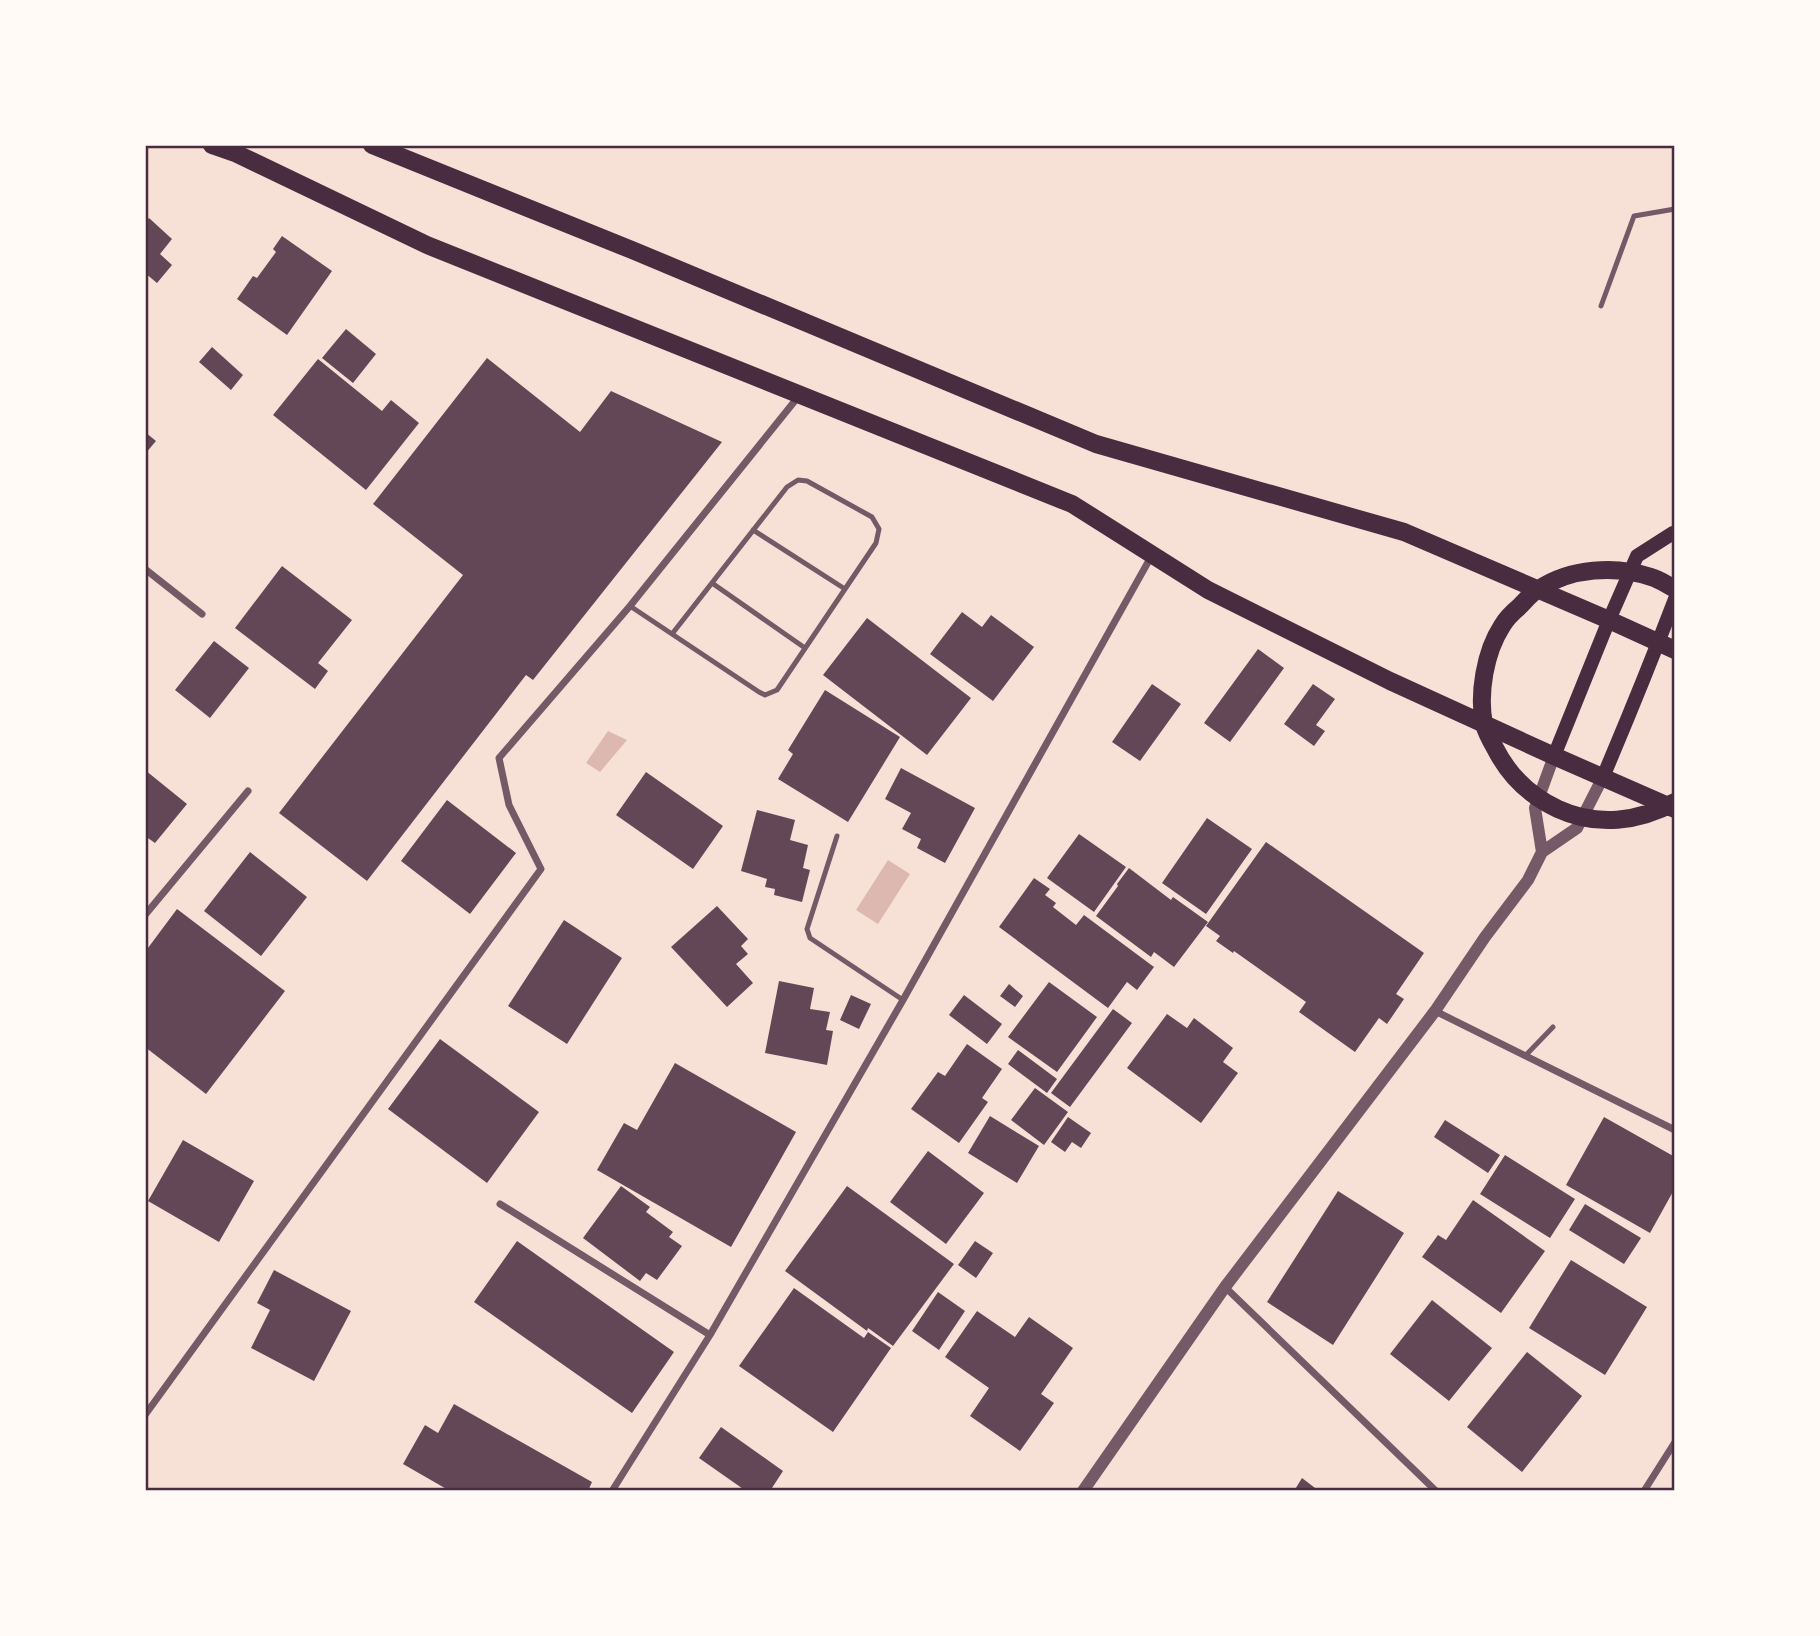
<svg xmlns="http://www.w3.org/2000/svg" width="1820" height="1636" font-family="Signika,sans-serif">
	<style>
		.water { fill: #dcb8b0 }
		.building { fill: #644757 }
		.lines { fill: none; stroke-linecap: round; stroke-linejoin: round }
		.service { stroke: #755966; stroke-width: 5 }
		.minor { stroke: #755966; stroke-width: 7 }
		.tertiary { stroke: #755966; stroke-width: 12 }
		.secondary { stroke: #4a2c40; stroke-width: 14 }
		.primary { stroke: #4a2c40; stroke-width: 18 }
		.neatline { fill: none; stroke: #4a2c40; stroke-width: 2.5 }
	</style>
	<rect width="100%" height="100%" fill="#f7e1d7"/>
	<path class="water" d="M 608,731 L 627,740 L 600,772 L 586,763 Z
		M 888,860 L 910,874 L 878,924 L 856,910 Z"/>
	<path class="building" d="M 149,218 L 172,239 L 160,254 L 172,265 L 157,283 L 145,273 L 145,223 Z
		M 282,236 L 332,271 L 287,335 L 237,299 L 253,276 L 257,278 L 276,252 L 273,249 Z
		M 346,329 L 376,354 L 353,383 L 322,358 Z
		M 212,347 L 243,375 L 231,390 L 199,362 Z
		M 487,358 L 580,432 L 611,391 L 722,442 L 533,680 L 526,675 L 367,881 L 279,813 L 463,575 L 373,504 Z
		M 318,359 L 382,411 L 391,400 L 419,423 L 366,490 L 273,415 Z
		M 145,432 L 156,441 L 145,454 Z
		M 282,566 L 352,620 L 318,663 L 328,671 L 315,689 L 235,628 Z
		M 962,612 L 982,627 L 991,615 L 1034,647 L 993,701 L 930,654 Z
		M 867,618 L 971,698 L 927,755 L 823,675 Z
		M 214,641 L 249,668 L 210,718 L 175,690 Z
		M 1258,649 L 1284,668 L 1230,742 L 1204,723 Z
		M 1152,684 L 1181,704 L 1140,761 L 1112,742 Z
		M 1313,684 L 1335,699 L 1316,725 L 1325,731 L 1314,746 L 1284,724 Z
		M 825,690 L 900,737 L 848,822 L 778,779 L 793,754 L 788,750 Z
		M 901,768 L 975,808 L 945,863 L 917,848 L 921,839 L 902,829 L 911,813 L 885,799 Z
		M 145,770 L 187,804 L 155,843 L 145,836 Z
		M 646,772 L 723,826 L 693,869 L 616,815 Z
		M 447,800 L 516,853 L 470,914 L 401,861 Z
		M 757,810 L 795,820 L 790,840 L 808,845 L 803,868 L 810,870 L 802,902 L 774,895 L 775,889 L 765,887 L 767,879 L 741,871 Z
		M 1207,818 L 1252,849 L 1206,914 L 1162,883 Z
		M 1079,834 L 1126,867 L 1094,912 L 1047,878 Z
		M 1266,842 L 1424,953 L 1396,994 L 1404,999 L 1387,1024 L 1379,1018 L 1355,1052 L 1299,1012 L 1306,1002 L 1234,951 L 1233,953 L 1216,941 L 1220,936 L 1206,926 Z
		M 250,852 L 307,897 L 261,956 L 204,911 Z
		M 1129,868 L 1171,900 L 1173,897 L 1208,922 L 1174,967 L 1154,952 L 1151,957 L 1096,916 L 1118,886 L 1117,884 Z
		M 1034,878 L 1050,889 L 1045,895 L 1056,903 L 1053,907 L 1076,925 L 1084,915 L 1154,967 L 1137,990 L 1127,982 L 1108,1008 L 999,927 Z
		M 717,906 L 748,939 L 741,946 L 748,954 L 736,964 L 753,983 L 727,1007 L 671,947 Z
		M 177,909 L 285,991 L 206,1094 L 145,1047 L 145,952 Z
		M 564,920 L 622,958 L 567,1044 L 508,1006 Z
		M 779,981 L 814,988 L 810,1009 L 830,1012 L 826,1030 L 833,1031 L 827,1065 L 765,1053 Z
		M 1049,982 L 1097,1017 L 1057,1072 L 1008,1037 Z
		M 1009,984 L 1023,996 L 1015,1007 L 1000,996 Z
		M 851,995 L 871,1004 L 859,1029 L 840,1020 Z
		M 964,995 L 1002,1024 L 987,1044 L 949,1015 Z
		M 1113,1009 L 1132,1023 L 1070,1107 L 1051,1093 Z
		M 1167,1014 L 1187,1028 L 1194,1018 L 1233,1048 L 1223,1062 L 1238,1073 L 1201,1123 L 1127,1068 Z
		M 440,1039 L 539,1112 L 487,1183 L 388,1109 Z
		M 967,1044 L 1002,1069 L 982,1098 L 988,1102 L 959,1143 L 911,1109 L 938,1072 L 945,1076 Z
		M 1018,1050 L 1057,1079 L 1047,1093 L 1008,1064 Z
		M 675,1063 L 796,1132 L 731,1247 L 597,1170 L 624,1123 L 637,1130 Z
		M 1035,1088 L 1068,1112 L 1044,1145 L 1011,1120 Z
		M 990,1116 L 1039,1146 L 1017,1183 L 968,1153 Z
		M 1068,1117 L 1091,1133 L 1081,1148 L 1072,1142 L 1065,1152 L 1051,1142 Z
		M 1604,1117 L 1675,1157 L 1675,1188 L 1650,1233 L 1566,1185 Z
		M 1445,1120 L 1500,1155 L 1488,1173 L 1434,1137 Z
		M 183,1140 L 254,1181 L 219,1242 L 148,1201 Z
		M 928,1151 L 984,1193 L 946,1244 L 890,1202 Z
		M 1505,1155 L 1575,1199 L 1550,1238 L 1480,1194 Z
		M 621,1186 L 650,1207 L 646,1212 L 673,1232 L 669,1237 L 682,1246 L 657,1280 L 646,1273 L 640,1281 L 583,1238 Z
		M 847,1186 L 954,1264 L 893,1346 L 868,1328 L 867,1331 L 785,1271 Z
		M 1338,1191 L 1404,1233 L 1333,1345 L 1267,1302 Z
		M 1473,1200 L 1545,1251 L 1501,1313 L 1422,1257 L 1438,1235 L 1446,1240 Z
		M 1585,1204 L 1641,1238 L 1624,1264 L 1569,1230 Z
		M 517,1241 L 674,1352 L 632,1413 L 474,1302 Z
		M 975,1241 L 993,1253 L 976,1278 L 958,1265 Z
		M 1571,1260 L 1647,1307 L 1605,1375 L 1529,1328 Z
		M 274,1270 L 351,1311 L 314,1381 L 251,1348 L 270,1310 L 257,1303 Z
		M 794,1288 L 864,1338 L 868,1332 L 891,1348 L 833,1432 L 739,1366 Z
		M 938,1292 L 965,1311 L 939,1350 L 912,1331 Z
		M 1432,1300 L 1492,1348 L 1449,1401 L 1390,1354 Z
		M 977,1311 L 1015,1337 L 1029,1317 L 1073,1348 L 1041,1394 L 1054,1403 L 1020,1451 L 970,1416 L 989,1388 L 945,1357 Z
		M 1527,1352 L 1582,1396 L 1522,1472 L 1467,1427 Z
		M 454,1404 L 592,1482 L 588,1491 L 450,1491 L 403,1464 L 425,1425 L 438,1433 Z
		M 721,1427 L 783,1471 L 770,1491 L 746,1491 L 699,1458 Z
		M 1302,1478 L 1319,1491 L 1294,1491 Z"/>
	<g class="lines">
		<path class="service" d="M 1601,306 L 1634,216 L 1675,209
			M 753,530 L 845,589
			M 712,583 L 805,648
			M 630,606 L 759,692 L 765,695 L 777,690 L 876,543 L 879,529 L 872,517 L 807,481 L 798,480 L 787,487 L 672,634
			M 837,836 L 807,929 L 810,938 L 903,1000
			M 1525,1056 L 1553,1027"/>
		<path class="minor" d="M 145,569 L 202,614
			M 145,915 L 248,791
			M 1435,1011 L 1675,1130
			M 500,1204 L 710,1335
			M 1225,1287 L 1436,1491
			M 145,1415 L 541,869 L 509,805 L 499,758 L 630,606 L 798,397
			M 612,1491 L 710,1335 L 903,1000 L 1152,555
			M 1644,1491 L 1675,1442"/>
		<path class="tertiary" d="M 1542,852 L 1535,808 L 1554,756
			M 1083,1491 L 1225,1287 L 1435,1011 L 1485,937 L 1528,880 L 1542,852 L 1577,828 L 1603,777"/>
		<path class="secondary" d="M 1554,756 L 1609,620 L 1637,556 L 1673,533
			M 1603,777 C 1628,718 1652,659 1675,599"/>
		<path class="primary" d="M 212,145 L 235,153 L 427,245 L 1072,504 L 1208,590 L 1390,681 L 1554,756 L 1675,809
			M 372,145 L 632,250 L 1096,444 L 1404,532 L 1609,620 L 1675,650
			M 1675,589 C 1667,585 1659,579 1651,577 C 1616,565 1570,568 1539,589 C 1531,593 1525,601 1519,607 C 1513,612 1506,619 1502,626 C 1485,652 1478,694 1484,724 C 1486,732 1491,741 1495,748 C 1509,776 1530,796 1558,809 C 1597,827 1638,822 1675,802"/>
	</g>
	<rect width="1820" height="1636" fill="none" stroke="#fffaf5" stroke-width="294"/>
	<rect x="147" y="147" width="1526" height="1342" class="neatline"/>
</svg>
